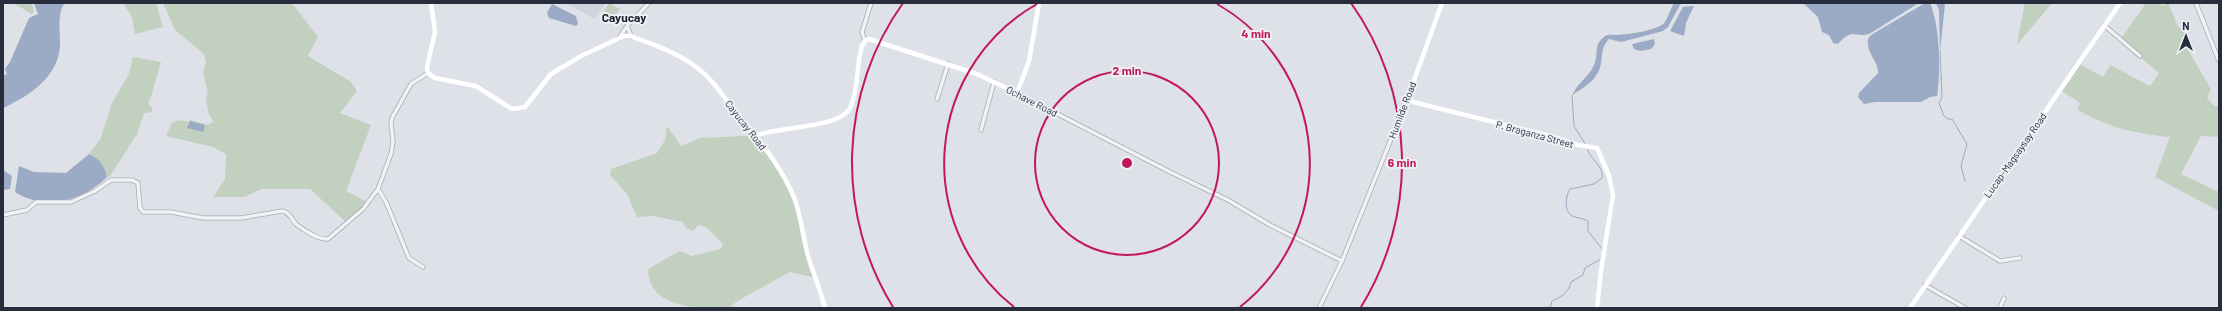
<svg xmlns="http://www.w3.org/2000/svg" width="2222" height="311" font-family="Barlow,sans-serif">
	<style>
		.built { fill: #d0d3dc }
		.green { fill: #c2d0c0 }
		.water { fill: #9baac5 }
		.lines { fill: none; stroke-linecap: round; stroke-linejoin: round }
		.stream { stroke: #9baac5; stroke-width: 1 }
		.street-casing { stroke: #a7abb4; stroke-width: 5 }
		.street { stroke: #f1f2f5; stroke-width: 3.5 }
		.secondary { stroke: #fff; stroke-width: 4.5 }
		.ring { fill: none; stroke: #c2185b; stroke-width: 2 }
		.labels { text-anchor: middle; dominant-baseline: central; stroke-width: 4; stroke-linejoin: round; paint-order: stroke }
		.street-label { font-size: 10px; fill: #282d3d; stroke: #edf0f5 }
		.quarter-label { font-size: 12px; font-weight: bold; fill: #1b1f2d; stroke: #edf0f5 }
		.centre { fill: #c2185b; stroke: #edf0f5; stroke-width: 2 }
		.ring-label { font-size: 12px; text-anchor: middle; font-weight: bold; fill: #c2185b; stroke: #edf0f5; stroke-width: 4; stroke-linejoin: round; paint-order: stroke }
	</style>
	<rect width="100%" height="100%" fill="#dee1e7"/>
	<path class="built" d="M 567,3 L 606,3 L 594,19 Z"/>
	<path class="green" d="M 13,3 L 31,3 L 34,10 L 32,14 Z
		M 123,3 L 156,3 L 163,27 L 135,34 L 132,17 Z
		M 163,3 L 292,3 L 318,37 L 308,56 L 351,82 L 357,91 L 340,113 L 371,125 L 346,191 L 367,202 L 346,222 L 310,189 L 262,189 L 244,197 L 213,197 L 225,179 L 226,154 L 213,147 L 166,136 L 172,123 L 178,120 L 189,122 L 190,120 L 207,125 L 213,122 L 208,112 L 206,97 L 208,94 L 203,71 L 206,64 L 204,54 L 175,30 Z
		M 609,3 L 620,9 L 613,18 L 604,11 Z
		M 2024,3 L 2052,3 L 2017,45 L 2024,7 Z
		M 2146,3 L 2160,3 L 2162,6 L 2168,3 L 2178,26 L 2187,34 L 2181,38 L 2211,89 L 2207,98 L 2214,106 L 2219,106 L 2219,137 L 2201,136 L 2181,174 L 2219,192 L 2219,211 L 2155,177 L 2170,137 C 2138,134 2104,127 2077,109 L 2080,103 L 2062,91 L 2080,64 L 2103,77 L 2110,65 L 2150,86 L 2159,73 L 2120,40 Z
		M 133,57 L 161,62 L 150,100 L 148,103 L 152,108 L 152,112 L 144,113 L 137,134 L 110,176 L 107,177 C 104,165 100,159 89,154 L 100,140 L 112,103 L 129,74 Z
		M 667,126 L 681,146 L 700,138 L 745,136 L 753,131 L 770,152 L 790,185 L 817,278 L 790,272 L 739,300 L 731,306 L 732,308 C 703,308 650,311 648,270 C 651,267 674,254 680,251 L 692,256 L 721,249 L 723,244 L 706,227 L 698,225 L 693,231 L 686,228 L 683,222 L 653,216 L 637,217 L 627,194 L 610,175 L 611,169 L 657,153 L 665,140 Z"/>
	<path class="water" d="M 34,3 L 65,3 C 57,12 60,31 60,42 C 61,75 30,96 3,108 L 3,76 L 7,74 L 5,69 L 10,62 L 29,18 L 38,14 Z
		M 1674,3 L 1681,3 L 1668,27 L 1663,31 L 1621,42 L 1609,39 C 1598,50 1605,63 1597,74 C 1593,82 1581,90 1573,94 C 1578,82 1589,77 1594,65 C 1599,55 1593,45 1604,37 C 1607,34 1611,35 1615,35 C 1625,35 1658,31 1665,22 C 1669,16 1670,9 1674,3 Z
		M 1803,3 L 1919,3 L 1869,34 C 1854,38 1853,27 1838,44 L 1833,43 L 1829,35 L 1822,32 L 1818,17 Z
		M 1925,3 L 1930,3 C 1940,26 1941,71 1937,96 L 1930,97 L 1921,102 L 1875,102 L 1864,104 L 1858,97 L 1859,93 L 1878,73 C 1879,62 1866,54 1868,39 L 1871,35 Z
		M 1936,3 L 1945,4 L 1940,51 L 1939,10 Z
		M 552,4 L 576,16 L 578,24 L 576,26 L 549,18 L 547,13 Z
		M 1694,6 L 1686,23 L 1684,36 L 1670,31 L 1683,7 Z
		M 1654,39 L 1655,44 L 1651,49 L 1640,51 L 1634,49 L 1632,44 Z
		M 190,121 L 205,125 L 203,132 L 187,128 Z
		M 89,154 C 100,159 104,165 107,177 C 83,201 45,211 15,192 L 19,166 L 34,172 L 66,173 Z
		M 3,170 L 12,176 L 10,189 L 3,190 Z"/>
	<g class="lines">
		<path class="stream" d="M 1940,51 L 1942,97 L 1939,103 L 1944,116 L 1948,119 L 1952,119 L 1967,144 L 1961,166 L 1965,181
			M 1574,93 L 1572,96 L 1574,126 L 1586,145
			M 1587,148 C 1590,160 1604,165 1602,178 L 1594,184 L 1570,189 C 1565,197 1564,211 1572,216 C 1577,218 1583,218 1588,221 L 1588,231 L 1603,250
			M 1550,308 L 1552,301 L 1562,296 L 1569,288 L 1571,282 L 1583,275 L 1585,268 L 1601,259"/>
		<defs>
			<path id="street" d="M 2196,3 L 2219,61
				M 2105,26 L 2140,56
				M 631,36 L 627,26 L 649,3
				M 619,38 L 627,26
				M 865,41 L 862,32 L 871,3
				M 1017,93 L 1170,172 L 1228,200 L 1270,225 L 1342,261
				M 937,99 L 948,64
				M 981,130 L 994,82
				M 378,189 L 386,202 L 409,258 L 423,267
				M 3,215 L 27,210 L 36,202 L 71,202 L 95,191 L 111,180 L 132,180 L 138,183 L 140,208 L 143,212 L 171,212 L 203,218 L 241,218 L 282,211 C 290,212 291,219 296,224 C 303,230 319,240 328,239 L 363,209 L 378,189 L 391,154 L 393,142 L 391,122 L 393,116 L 411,84 L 428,73
				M 1959,236 L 2000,261 L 2020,258
				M 1925,285 L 1965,308
				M 1319,308 L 1342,261 L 1408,97
				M 2000,308 L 2004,298"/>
		</defs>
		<use href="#street" class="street-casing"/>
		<use href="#street" class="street"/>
		<path class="secondary" d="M 431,3 L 435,32 L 427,67 L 428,73 L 435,78 L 476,86 L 512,109 L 525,107 L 551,74 L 581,56 L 624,36 L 631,36 C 653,45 677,52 696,67 C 712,78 722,95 734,110 C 757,138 782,166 795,200 C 802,220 803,240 809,259 C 814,276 821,291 825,308
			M 1442,3 L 1408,97 L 1413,102 L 1554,137 L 1578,145 L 1597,148 L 1609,176 L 1613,195 L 1601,271 L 1597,308
			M 755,136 C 778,126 843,129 851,106 C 859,87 856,65 862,46 L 865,41 L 869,39 L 977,74 L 1017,93 L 1029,61 L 1039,3
			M 1910,308 L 2120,3"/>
	</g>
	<g class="ring">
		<circle cx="1127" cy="163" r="92"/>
		<path d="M1014 307A183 183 0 0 1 1037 4M1217 4A183 183 0 0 1 1240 307"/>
		<path d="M893 307A275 275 0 0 1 903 3M1351 3A275 275 0 0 1 1361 307"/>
	</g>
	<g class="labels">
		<g class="street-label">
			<text transform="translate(1032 101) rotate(27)">Ochave Road</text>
			<text transform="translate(1402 110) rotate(-69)">Humilde Road</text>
			<text transform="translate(746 125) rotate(52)">Cayucay Road</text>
			<text transform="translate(1535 134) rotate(15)">P. Braganza Street</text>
			<text transform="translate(2015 155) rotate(-55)">Lucap-Magsaysay Road</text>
		</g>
		<g class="quarter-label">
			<text x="624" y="17">Cayucay</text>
		</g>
	</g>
	<circle cx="1127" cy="163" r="6" class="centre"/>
	<g class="ring-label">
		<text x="1256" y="38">4 min</text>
		<text x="1127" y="75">2 min</text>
		<text x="1402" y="167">6 min</text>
	</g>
	<rect width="2222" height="311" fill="none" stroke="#282d3d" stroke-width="8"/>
	<g transform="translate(2186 36)" stroke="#edf0f5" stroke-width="3" paint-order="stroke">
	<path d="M0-3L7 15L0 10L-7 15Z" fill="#282d3d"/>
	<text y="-6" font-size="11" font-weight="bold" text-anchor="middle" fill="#282d3d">N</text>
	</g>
</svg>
